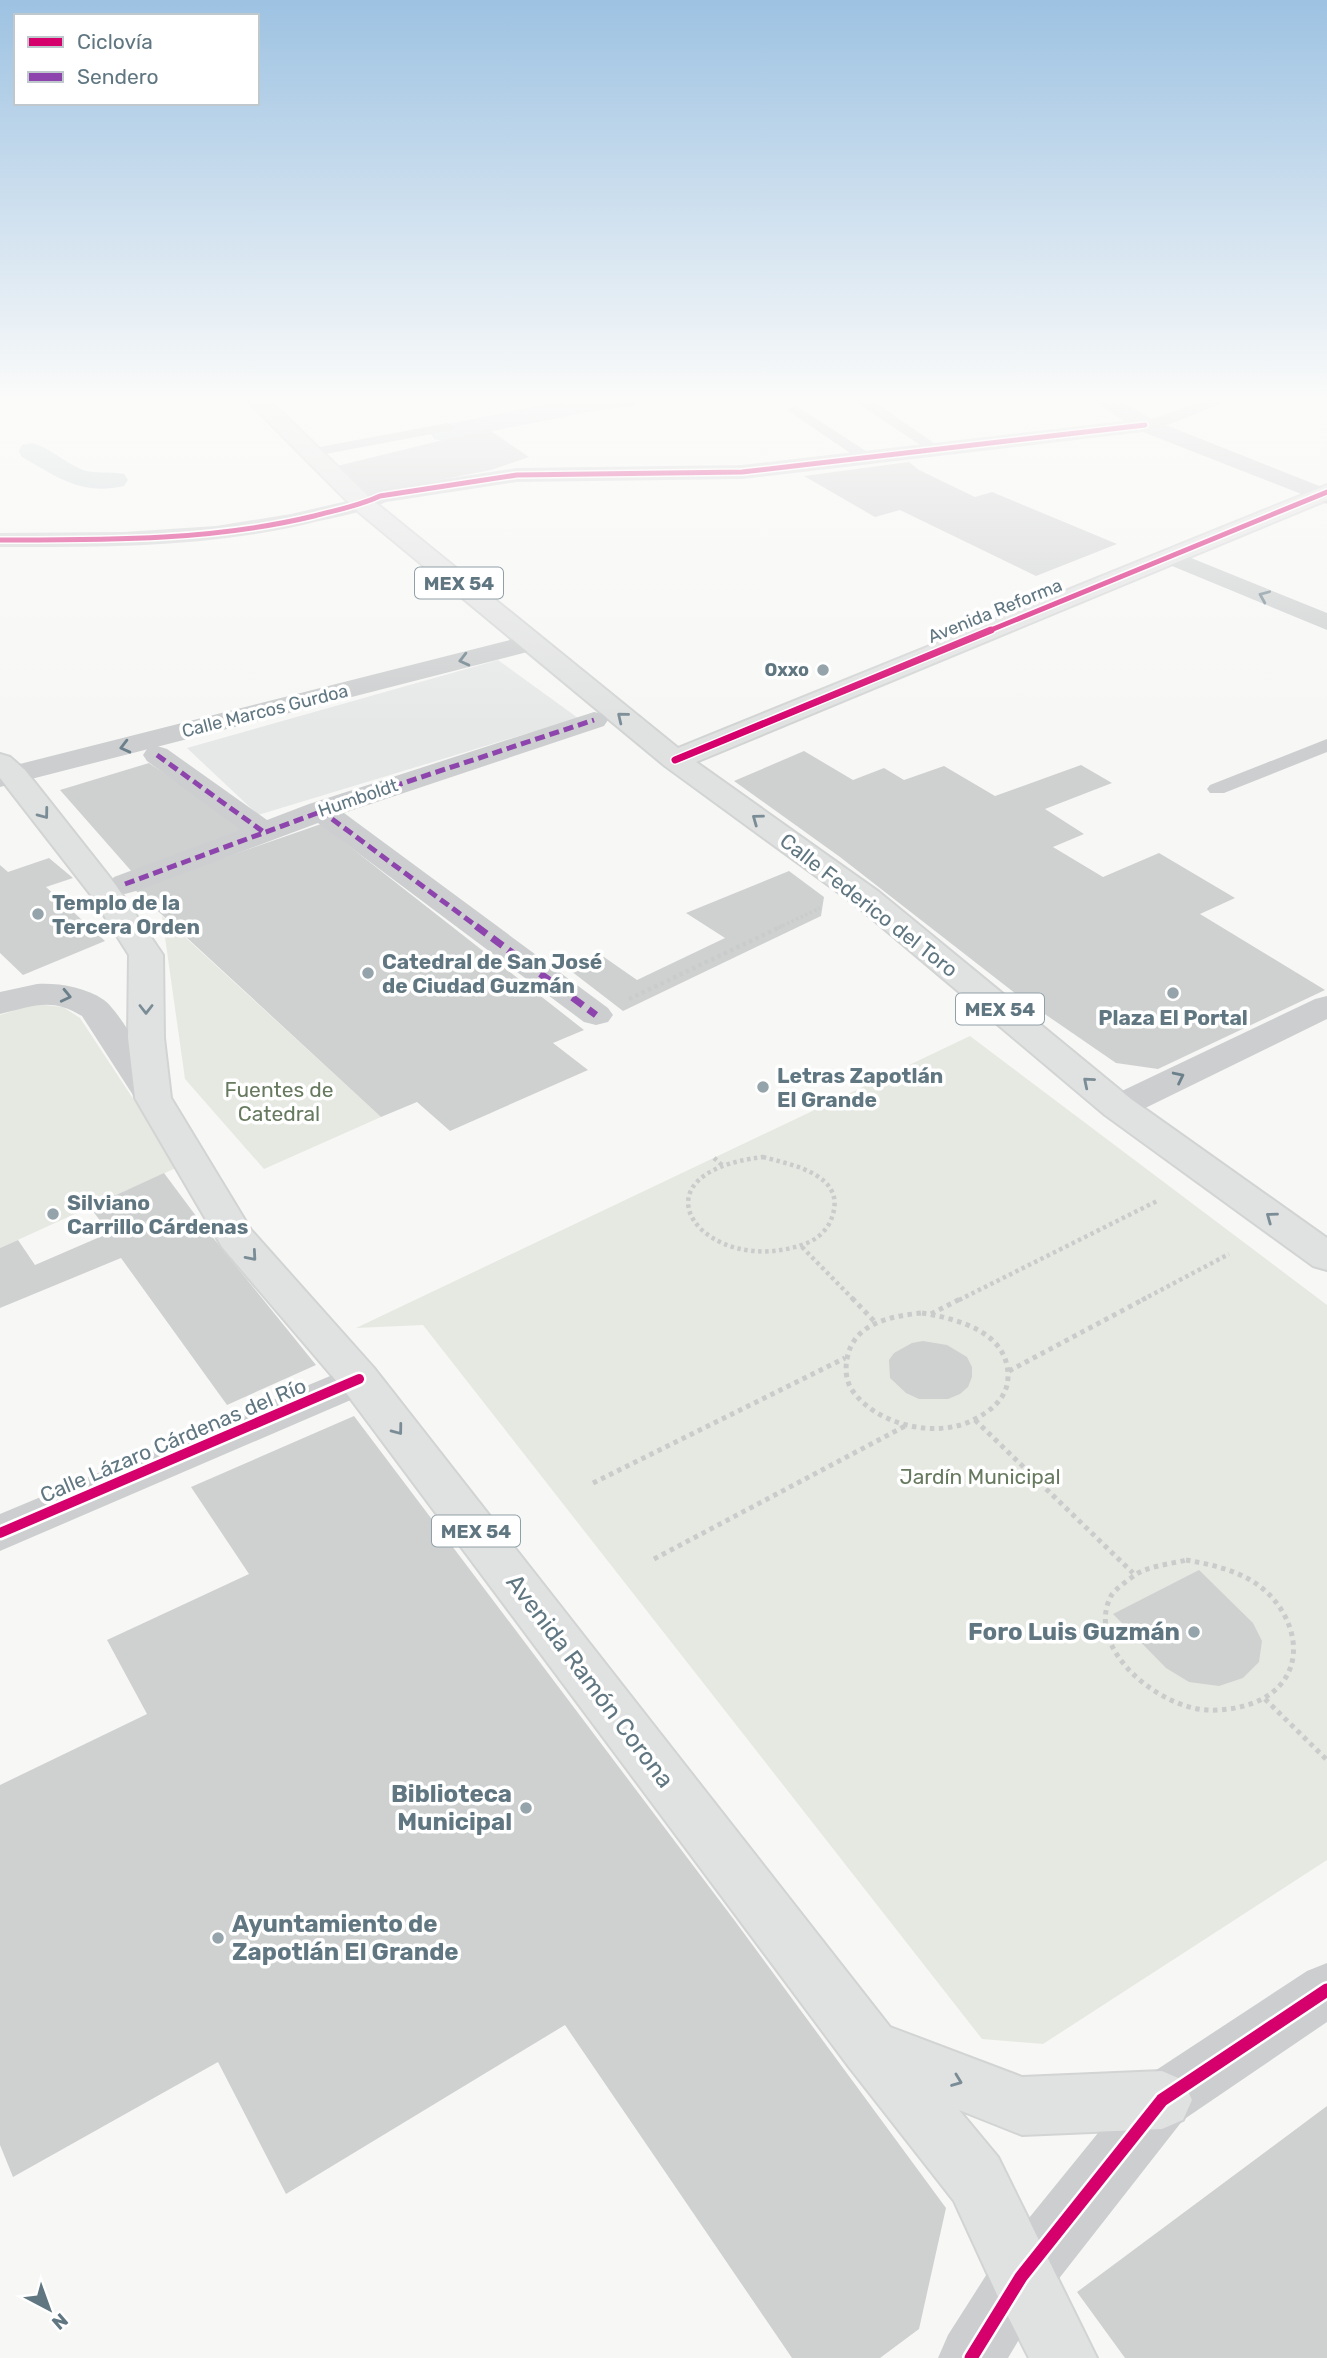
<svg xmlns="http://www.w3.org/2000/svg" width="1327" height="2358" font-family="Rubik,sans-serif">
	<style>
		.built { fill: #e6e8e8 }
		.green { fill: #e6e9e2 }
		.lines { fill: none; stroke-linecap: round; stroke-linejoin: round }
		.canal { fill: #ccd7d8; fill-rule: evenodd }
		.building { fill: #cfd1d1 }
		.primary-casing { stroke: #d2d4d4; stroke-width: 4 }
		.path-far2 { stroke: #cacccc; stroke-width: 3.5; stroke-dasharray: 2.5 2.5; stroke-linecap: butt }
		.path-far1 { stroke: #cacccc; stroke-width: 4.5; stroke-dasharray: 3.5 3.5; stroke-linecap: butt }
		.path { stroke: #cacccc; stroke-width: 5; stroke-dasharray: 4.5 4.5; stroke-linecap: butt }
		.service { fill: #cccecf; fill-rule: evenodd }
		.pedestrian { fill: #cccecf; fill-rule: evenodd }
		.minor { fill: #cccecf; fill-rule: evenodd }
		.primary { fill: #e0e1e1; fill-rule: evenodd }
		.quiet-far1 { stroke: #8e44ad; stroke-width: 5; stroke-dasharray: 10 5; stroke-linecap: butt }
		.quiet { stroke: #8e44ad; stroke-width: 7; stroke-dasharray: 13 7; stroke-linecap: butt }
		.cycleway-far3-casing { stroke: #fff; stroke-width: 8 }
		.cycleway-far2-casing { stroke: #fff; stroke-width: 10 }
		.cycleway-far1-casing { stroke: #fff; stroke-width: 15 }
		.cycleway-casing { stroke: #fff; stroke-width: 18 }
		.cycleway-far3 { stroke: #d6006c; stroke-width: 5 }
		.cycleway-far2 { stroke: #d6006c; stroke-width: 7 }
		.cycleway-far1 { stroke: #d6006c; stroke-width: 10 }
		.cycleway { stroke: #d6006c; stroke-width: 13 }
		.oneway { stroke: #6b808a }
		.oneway2 { stroke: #7a8c95 }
		.poi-dot { fill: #95a4aa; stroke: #fff; stroke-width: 2.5 }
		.labels { text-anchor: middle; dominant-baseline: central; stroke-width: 7; stroke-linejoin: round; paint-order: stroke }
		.far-street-label { font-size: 18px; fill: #607782; stroke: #fff }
		.far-poi-label { font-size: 18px; font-weight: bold; fill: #607782; stroke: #fff; text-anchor: end }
		.shield { fill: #fff; stroke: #90a0a8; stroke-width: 2 }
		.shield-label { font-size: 19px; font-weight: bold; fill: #607782 }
		.poi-label { font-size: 21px; font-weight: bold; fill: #607782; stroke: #fff; text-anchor: start }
		.street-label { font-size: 21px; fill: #607782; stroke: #fff }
		.park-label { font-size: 21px; fill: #677a5f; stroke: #fff }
		.near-poi-label { font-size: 24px; font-weight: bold; fill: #607782; stroke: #fff; text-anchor: end }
		.near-street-label { font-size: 24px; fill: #607782; stroke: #fff }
	</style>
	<rect width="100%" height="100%" fill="#f7f7f5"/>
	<path class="built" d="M 498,660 L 578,718 L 258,815 L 187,748 Z"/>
	<path class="green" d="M 162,916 L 381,1117 L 264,1169 L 185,1079 Z
		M 35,1004 L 63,1007 L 80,1018 L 178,1167 L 0,1248 L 0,1015 Z
		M 970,1036 L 1327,1305 L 1327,1860 L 1043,2044 L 982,2039 L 423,1325 L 356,1328 Z"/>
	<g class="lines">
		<path class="canal" d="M 589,396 L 661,396 L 657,401 L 648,404 L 593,411 L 443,441 L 434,439 L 430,433 L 434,427 L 443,425 Z
			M 32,443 C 51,448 65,463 83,470 C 95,474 111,471 124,474 L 128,480 L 124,486 C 82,496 57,477 22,457 L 19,451 L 22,445 Z"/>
	</g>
	<path class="building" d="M 488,429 L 529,457 L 491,470 L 368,494 L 333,467 Z
		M 909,462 L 919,470 L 975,497 L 992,492 L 1117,544 L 1036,576 L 900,510 L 875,517 L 804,476 Z
		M 804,751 L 853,780 L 884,768 L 904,780 L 944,766 L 995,796 L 1081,765 L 1112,783 L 1045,809 L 1084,834 L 1053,847 L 1103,877 L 1159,853 L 1235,898 L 1200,914 L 1325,990 L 1158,1069 L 1116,1063 L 1020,997 L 840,857 L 734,781 Z
		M 149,763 L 251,832 L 133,873 L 60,790 Z
		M 321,824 L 584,1030 L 553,1043 L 588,1070 L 450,1131 L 417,1102 L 381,1117 L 134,889 Z
		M 49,858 L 73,878 L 46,887 L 105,941 L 23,975 L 0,953 L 0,865 L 8,872 Z
		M 789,871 L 824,897 L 821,916 L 623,1011 L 571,971 L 604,957 L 637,980 L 725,938 L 686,913 Z
		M 164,1173 L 202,1224 L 316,1365 L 227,1405 L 121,1258 L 0,1308 L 0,1248 L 18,1240 L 35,1265 L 109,1233 L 90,1207 Z
		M 923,1341 L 947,1345 L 967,1357 L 972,1367 L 972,1377 L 968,1387 L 960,1394 L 948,1399 L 919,1399 L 906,1393 L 890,1378 L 889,1360 L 894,1353 L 912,1343 Z
		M 354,1416 L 735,1921 L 946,2208 L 919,2329 L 880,2358 L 792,2358 L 565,2025 L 286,2194 L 218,2062 L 13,2177 L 0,2145 L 0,1785 L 147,1714 L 107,1640 L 249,1574 L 191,1487 Z
		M 1199,1570 L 1253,1623 L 1262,1641 L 1259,1662 L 1243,1678 L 1219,1686 L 1189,1682 L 1166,1668 L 1113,1614 Z
		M 1327,2106 L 1327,2358 L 1125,2358 L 1077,2292 Z"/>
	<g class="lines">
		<defs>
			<path id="primary" d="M 243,396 L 265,396 L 371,499 L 678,748 L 1327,485 L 1327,500 L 696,762 L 879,892 L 1131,1099 L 1327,1238 L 1327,1270 L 1313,1266 L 1105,1115 L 857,906 L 665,766 L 355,509 Z
				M 0,754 L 10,757 L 25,770 L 115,884 L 163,955 L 164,1038 L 171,1098 L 251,1230 L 374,1368 L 890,2027 L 1022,2077 L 1162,2071 L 1183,2080 L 1192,2100 L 1183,2120 L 1162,2129 L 1022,2135 L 959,2110 L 998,2157 L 1097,2358 L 1029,2358 L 999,2299 L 954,2201 L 849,2067 L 344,1390 L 222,1247 L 135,1098 L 128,1038 L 129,955 L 91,895 L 0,778 Z"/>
		</defs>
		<use href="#primary" class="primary-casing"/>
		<path class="path-far2" d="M 778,928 L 820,908"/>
		<path class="path-far1" d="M 629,999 L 782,926
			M 763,1157 C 793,1165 847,1175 832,1217 C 829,1228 818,1239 807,1243 C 707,1282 621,1174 763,1157 Z
			M 714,1158 L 722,1165
			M 802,1247 L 854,1300
			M 959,1300 L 1159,1200
			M 1142,1300 L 1229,1254"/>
		<path class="path" d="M 852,1298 L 875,1322
			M 922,1313 C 958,1319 1008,1332 1008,1376 C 1008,1398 991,1411 973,1420 C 936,1439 876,1425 852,1390 C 846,1381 845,1369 847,1359 C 853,1323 891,1316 922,1313 Z
			M 931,1314 L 962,1298
			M 1009,1371 L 1146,1298
			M 975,1420 L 1133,1573
			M 593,1483 L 845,1358
			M 654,1559 L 907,1425
			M 1186,1560 C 1209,1564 1232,1569 1252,1581 C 1294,1606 1314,1669 1264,1698 C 1248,1707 1225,1711 1207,1710 C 1160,1708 1084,1649 1111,1596 C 1115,1589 1128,1580 1135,1575 C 1148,1566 1171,1564 1186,1560 Z
			M 1265,1699 L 1327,1760"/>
		<path class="service" d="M 852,396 L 866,396 L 944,450 L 942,453 L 932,453 L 853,400 Z
			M 1217,396 L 1239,396 L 1168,425 L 1145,429 L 1138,425 L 1140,422 C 1166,416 1190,404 1217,396 Z
			M 795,405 L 872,455 L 875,458 L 872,461 L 862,461 L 790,412 L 788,409 Z
			M 448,423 L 455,427 L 453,430 L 309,457 L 302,453 L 309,449 Z
			M 1327,739 L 1327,752 L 1224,793 L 1210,793 L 1207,789 L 1210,785 Z"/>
		<path class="pedestrian" d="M 594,712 L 604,714 L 608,720 L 604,726 L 344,813 L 608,1008 L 613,1015 L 608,1022 L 596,1025 L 584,1022 L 318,823 L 136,891 L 125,894 L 114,891 L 109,884 L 114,877 L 241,830 L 147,761 L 143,755 L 147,749 L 157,746 L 167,749 L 267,820 L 309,804 Z"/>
		<path class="minor" d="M 1087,396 L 1112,396 L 1153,420 L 1327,489 L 1327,504 L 1143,432 L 742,479 L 517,482 L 386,502 C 365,512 342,516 319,521 C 214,548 108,547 0,547 L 0,533 L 124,532 L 216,526 L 291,514 L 356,499 L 380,489 L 517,468 L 742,465 L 1124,421 Z
			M 1169,549 L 1327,613 L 1327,630 L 1160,561 L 1157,556 L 1160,551 Z
			M 530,635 L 539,637 L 543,643 L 539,649 L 0,787 L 0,769 Z
			M 37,984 C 59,983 85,987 104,1000 C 119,1010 158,1079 171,1098 L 166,1106 L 153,1109 L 140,1106 L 82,1016 C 51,997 33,1006 0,1014 L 0,992 Z
			M 1327,996 L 1327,1019 L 1131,1115 L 1118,1118 L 1105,1115 L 1100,1107 L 1105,1099 L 1315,999 Z
			M 359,1364 L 374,1368 L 381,1379 L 374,1390 L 0,1551 L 0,1514 Z
			M 1327,1963 L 1327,2022 L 1183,2120 L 1043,2299 L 1008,2358 L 938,2358 L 948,2335 L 999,2255 L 1141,2080 L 1307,1971 Z"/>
		<use href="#primary" class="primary"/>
		<path class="quiet-far1" d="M 157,755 L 265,833
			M 320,810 L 479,928
			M 125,884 L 358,798 L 594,720"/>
		<path class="quiet" d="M 476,926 L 596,1015"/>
		<defs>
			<path id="cycleway-far3" d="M 0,540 C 105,540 211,541 314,516 C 336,510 359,506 380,496 L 517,475 L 742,472 L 1145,425
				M 986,632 L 1327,492"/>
			<path id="cycleway-far2" d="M 675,760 L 991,630"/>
			<path id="cycleway-far1" d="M 0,1533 L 359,1379"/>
			<path id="cycleway" d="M 971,2358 L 1021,2277 L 1162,2100 L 1327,1990"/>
		</defs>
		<use href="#cycleway-far3" class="cycleway-far3-casing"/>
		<use href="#cycleway-far2" class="cycleway-far2-casing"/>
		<use href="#cycleway-far1" class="cycleway-far1-casing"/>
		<use href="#cycleway" class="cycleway-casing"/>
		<use href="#cycleway-far3" class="cycleway-far3"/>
		<use href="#cycleway-far2" class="cycleway-far2"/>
		<use href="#cycleway-far1" class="cycleway-far1"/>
		<use href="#cycleway" class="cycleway"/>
	</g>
	<defs><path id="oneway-chevron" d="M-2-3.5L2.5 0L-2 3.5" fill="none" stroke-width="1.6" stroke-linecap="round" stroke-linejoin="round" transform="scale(1.75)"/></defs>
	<g class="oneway">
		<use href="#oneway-chevron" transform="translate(1264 596) rotate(-157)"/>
		<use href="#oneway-chevron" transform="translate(464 660) rotate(166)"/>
		<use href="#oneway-chevron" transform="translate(125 747) rotate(166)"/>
		<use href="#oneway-chevron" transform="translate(66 996) rotate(13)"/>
		<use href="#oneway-chevron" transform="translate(1179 1077) rotate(-26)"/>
	</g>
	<g class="oneway2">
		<use href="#oneway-chevron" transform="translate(622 717) rotate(-141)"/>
		<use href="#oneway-chevron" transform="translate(44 814) rotate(53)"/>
		<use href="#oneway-chevron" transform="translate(757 819) rotate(-144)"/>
		<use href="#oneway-chevron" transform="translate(146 1009) rotate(90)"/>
		<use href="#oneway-chevron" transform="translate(1088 1082) rotate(-140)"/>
		<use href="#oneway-chevron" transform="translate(1271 1217) rotate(-144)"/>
		<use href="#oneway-chevron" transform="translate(252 1256) rotate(49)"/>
		<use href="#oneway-chevron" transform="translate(398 1430) rotate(53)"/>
		<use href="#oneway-chevron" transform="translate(957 2081) rotate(21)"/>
	</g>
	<linearGradient id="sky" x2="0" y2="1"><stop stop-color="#9dc2e2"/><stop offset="0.55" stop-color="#fbfbfa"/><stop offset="1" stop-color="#fbfbfa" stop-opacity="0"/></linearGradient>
	<rect width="1327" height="726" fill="url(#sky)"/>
	<g class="poi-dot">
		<circle cx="823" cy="670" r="7"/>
		<circle cx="38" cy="914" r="7"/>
		<circle cx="368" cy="973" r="7"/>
		<circle cx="1173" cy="993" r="7"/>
		<circle cx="763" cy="1087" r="7"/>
		<circle cx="53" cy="1214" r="7"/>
		<circle cx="1194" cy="1632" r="7"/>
		<circle cx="526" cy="1808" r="7"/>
		<circle cx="218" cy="1938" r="7"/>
	</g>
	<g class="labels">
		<g class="far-street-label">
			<text transform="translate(995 611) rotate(-22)">Avenida Reforma</text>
			<text transform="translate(265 711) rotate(-14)">Calle Marcos Gurdoa</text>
			<text transform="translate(358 798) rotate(-19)">Humboldt</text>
		</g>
		<g class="far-poi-label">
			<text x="809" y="670">Oxxo</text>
		</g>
		<g class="shield">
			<rect x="415" y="567.5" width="88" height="31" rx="5"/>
			<rect x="956" y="993.5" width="88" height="31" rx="5"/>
			<rect x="432" y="1515.5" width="88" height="31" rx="5"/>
		</g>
		<g class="shield-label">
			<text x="459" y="583">MEX 54</text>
			<text x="1000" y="1009">MEX 54</text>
			<text x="476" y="1531">MEX 54</text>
		</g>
		<g class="poi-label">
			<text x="52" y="902">Templo de la<tspan x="52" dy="24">Tercera Orden</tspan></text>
			<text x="382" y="961">Catedral de San José<tspan x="382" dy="24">de Ciudad Guzmán</tspan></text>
			<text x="1173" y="1017" text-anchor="middle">Plaza El Portal</text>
			<text x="777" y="1075">Letras Zapotlán<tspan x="777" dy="24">El Grande</tspan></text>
			<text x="67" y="1202">Silviano<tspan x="67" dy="24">Carrillo Cárdenas</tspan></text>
		</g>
		<g class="street-label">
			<text transform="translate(869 905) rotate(38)">Calle Federico del Toro</text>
			<text transform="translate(173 1440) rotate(-23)">Calle Lázaro Cárdenas del Río</text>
		</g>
		<g class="park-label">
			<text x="279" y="1089">Fuentes de<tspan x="279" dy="24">Catedral</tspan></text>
			<text x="980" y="1476">Jardín Municipal</text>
		</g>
		<g class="near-poi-label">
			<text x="1180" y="1632">Foro Luis Guzmán</text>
			<text x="512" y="1794">Biblioteca<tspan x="512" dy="28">Municipal</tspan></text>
			<text x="232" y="1924" text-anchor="start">Ayuntamiento de<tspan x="232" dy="28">Zapotlán El Grande</tspan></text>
		</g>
		<g class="near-street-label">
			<text transform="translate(590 1681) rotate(53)">Avenida Ramón Corona</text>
		</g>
	</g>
	<rect x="14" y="14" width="245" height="91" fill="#ffffff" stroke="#bfc9cd" stroke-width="2"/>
	<rect x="28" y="37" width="35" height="10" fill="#d6006c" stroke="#bfc9cd" stroke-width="2"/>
	<text x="77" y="49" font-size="21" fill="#607782">Ciclovía</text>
	<rect x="28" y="72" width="35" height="10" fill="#8e44ad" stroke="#bfc9cd" stroke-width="2"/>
	<text x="77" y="84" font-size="21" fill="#607782">Sendero</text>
	<g transform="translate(49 2309) rotate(139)" stroke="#ffffff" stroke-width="5" paint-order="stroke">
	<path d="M0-5L12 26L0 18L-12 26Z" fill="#607782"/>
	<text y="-10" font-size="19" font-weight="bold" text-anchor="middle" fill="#607782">N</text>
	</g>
</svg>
